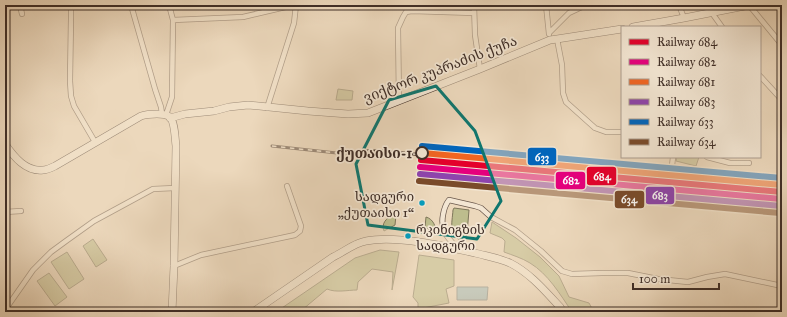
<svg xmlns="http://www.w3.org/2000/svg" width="787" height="317" font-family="'IM FELL Great Primer','Noto Serif Georgian',serif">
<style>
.green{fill:#bdbd8d;stroke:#7e765a}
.water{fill:#9cb8ba;stroke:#77817f}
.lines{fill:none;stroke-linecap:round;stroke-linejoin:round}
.street-casing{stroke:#6a584c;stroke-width:6}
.secondary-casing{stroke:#3f2e27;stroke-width:8}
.street{stroke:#f3e6d3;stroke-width:4.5}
.secondary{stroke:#f3e6d3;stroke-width:7}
.rail-casing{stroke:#3f2e27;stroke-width:3}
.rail{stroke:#f3e6d3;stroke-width:1.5;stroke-dasharray:4.5;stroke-linecap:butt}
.rail-1-casing{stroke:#f3e6d3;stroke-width:9}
.rail-2-casing{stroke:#f3e6d3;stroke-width:9}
.rail-3-casing{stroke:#f3e6d3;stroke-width:9}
.rail-4-casing{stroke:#f3e6d3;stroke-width:9}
.rail-5-casing{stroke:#f3e6d3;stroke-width:9}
.rail-6-casing{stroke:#f3e6d3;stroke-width:9}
.rail-1{stroke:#e4002b;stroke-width:6}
.rail-2{stroke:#e5007d;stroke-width:6}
.rail-3{stroke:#f26522;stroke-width:6}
.rail-4{stroke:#8e44ad;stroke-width:6}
.rail-5{stroke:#0065bd;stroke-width:6}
.rail-6{stroke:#7a4b2a;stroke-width:6}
.marked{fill:none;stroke:#0f766e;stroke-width:3;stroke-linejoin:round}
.stop-dot{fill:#f3e6d3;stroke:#3f2e27;stroke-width:2}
.bus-dot{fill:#069dbd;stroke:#f3e6d3;stroke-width:1.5}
.labels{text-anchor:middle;stroke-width:3.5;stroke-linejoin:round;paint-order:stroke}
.bus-label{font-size:13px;fill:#3f2e27;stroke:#f3e6d3;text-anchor:end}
.street-label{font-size:14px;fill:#3f2e27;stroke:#f3e6d3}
.stop-label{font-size:14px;font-weight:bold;fill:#3f2e27;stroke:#f3e6d3;text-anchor:end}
.line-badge{stroke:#f3e6d3;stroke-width:1.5}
.badge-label{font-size:11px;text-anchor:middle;font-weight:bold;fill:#fff}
</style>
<rect width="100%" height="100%" fill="#ecd8bc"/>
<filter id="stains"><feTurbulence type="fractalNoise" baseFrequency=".005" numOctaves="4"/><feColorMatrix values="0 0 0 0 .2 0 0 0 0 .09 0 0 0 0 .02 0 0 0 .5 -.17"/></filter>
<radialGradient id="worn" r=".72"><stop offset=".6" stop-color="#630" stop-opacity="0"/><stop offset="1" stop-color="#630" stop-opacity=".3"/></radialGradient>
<path class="green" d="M338,89L353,91L352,100H336Z
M677,157H699L696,166L676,161Z
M454,208L469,210L467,234L463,242C448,235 452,224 453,210Z
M393,215H396L395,225L384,231C381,224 386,218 393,215Z
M426,217C433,219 436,226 436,233L433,234L430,230L425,227Z
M492,222L516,238L540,257L559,276L569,297L589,303L594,312H572C560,294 548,274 530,263C522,258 512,255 504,252L505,241L502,238L490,233Z
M93,239L107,260L96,267L83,246Z
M380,250L399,252L392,290L393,272L372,269L358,282L357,290C348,290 336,293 327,289L302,310L303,312H276L355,258Z
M67,252L84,279L69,289L51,262Z
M419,255L454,260V286L446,289L449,303L418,309V303L413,297Z
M49,273L67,297L55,306L37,281Z"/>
<path class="water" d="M457,287H488L487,300H457Z"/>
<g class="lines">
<defs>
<path id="street" d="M20,5L22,14
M71,5V18L70,81L71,96L74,106L95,142
M131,5L155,89L161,107L162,114
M474,5L475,35L480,69
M546,5L549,34
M679,5L684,18
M749,5L782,45
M712,13L722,27
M173,20L243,17L294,5
M549,33L569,13L586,5
M557,39L562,65L563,93L566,102L595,128L606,132H622
M760,76L782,100
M399,101L398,28L403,17L406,12L412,11L474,13
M267,108L294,23L296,5
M166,115L172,97L173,20L169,5
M707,157L730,163H749
M672,166L673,157
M5,212L21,211
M458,249C448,238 440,231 443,215C444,209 445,205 449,200L475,206L481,208L491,217L515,230L541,251L562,271L572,274L602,273H628L658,279L688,282L707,277L725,274L782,286
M174,266L201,255L295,235L300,231L301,226L287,186
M5,310L33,270L51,252L66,241L94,221L153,189L175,188"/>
<path id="secondary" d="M633,27L684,18L750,5
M170,118L185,114L214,111L229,107L248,105L308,111L348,114L368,113L480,69L550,40L557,39L622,29
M5,144C14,157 26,172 43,170C47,170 51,168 55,166L141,116C147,114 152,114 157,114C161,114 167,115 170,117C175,122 175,139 176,146L174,266L172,312
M253,312L333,257C344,252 354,243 366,241C396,235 444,246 475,253C486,256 499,258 510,263C530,273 545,291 560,307L563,312"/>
</defs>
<use href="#street" class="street-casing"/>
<use href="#secondary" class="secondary-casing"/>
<use href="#street" class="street"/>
<use href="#secondary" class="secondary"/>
<defs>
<path id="rail" d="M272,146L346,154
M341,153L359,151H381L782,188"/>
</defs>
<use href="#rail" class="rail-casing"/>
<use href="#rail" class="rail"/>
<defs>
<path id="rail-1" d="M421,160L782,192"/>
<path id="rail-2" d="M420,167L781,199"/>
<path id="rail-3" d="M422,153L782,185"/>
<path id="rail-4" d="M420,174L781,206"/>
<path id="rail-5" d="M422,146L782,178"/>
<path id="rail-6" d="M419,181L780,213"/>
</defs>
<use href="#rail-1" class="rail-1-casing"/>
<use href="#rail-2" class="rail-2-casing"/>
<use href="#rail-3" class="rail-3-casing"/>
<use href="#rail-4" class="rail-4-casing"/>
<use href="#rail-5" class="rail-5-casing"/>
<use href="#rail-6" class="rail-6-casing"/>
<use href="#rail-1" class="rail-1"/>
<use href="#rail-2" class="rail-2"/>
<use href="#rail-3" class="rail-3"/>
<use href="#rail-4" class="rail-4"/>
<use href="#rail-5" class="rail-5"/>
<use href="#rail-6" class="rail-6"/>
</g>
<path d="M0 0H787V317H0ZM436,86L475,131L501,201L477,239L368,225L356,164L389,100Z" fill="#ecd8bc" fill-opacity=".55" fill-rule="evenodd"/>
<path class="marked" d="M436,86L475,131L501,201L477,239L368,225L356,164L389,100Z"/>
<circle class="stop-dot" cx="422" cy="153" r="6"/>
<g class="bus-dot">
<circle cx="422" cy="203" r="3.5"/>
<circle cx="408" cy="236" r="3.5"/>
</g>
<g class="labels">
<g class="bus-label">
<text x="414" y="201">სადგური<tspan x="414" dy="16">„ქუთაისი 1“</tspan></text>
<text x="416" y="234" text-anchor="start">რკინიგზის<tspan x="416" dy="16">სადგური</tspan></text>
</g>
<g class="street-label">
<text transform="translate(440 69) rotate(-21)" y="5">ვიქტორ კუპრაძის ქუჩა</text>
</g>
<g class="stop-label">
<text x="412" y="158">ქუთაისი-1</text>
</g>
</g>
<g class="line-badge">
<rect x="527" y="147" width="30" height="19" rx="4" fill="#0065bd"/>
<rect x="586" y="166" width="31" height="20" rx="4" fill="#e4002b"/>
<rect x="555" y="171" width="31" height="19" rx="4" fill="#e5007d"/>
<rect x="645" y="186" width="30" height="19" rx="4" fill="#8e44ad"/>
<rect x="614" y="190" width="31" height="19" rx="4" fill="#7a4b2a"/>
</g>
<g class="badge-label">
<text x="542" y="161">633</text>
<text x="602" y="180">684</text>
<text x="571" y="184">682</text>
<text x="660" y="199">683</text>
<text x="629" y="203">634</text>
</g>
<rect width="787" height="317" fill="none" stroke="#ecd8bc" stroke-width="20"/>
<rect x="6" y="6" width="775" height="305" fill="none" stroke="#3f2e27" stroke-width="2"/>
<rect x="10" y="10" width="767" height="297" fill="none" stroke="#3f2e27"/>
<rect x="621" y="26" width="140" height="132" fill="#f3e6d3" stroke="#ab9c8e"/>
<rect x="629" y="39" width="20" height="6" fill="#e4002b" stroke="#ab9c8e"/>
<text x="657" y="46" font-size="12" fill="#3f2e27">Railway 684</text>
<rect x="629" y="59" width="20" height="6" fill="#e5007d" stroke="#ab9c8e"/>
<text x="657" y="66" font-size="12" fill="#3f2e27">Railway 682</text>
<rect x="629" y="79" width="20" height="6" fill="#f26522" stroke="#ab9c8e"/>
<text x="657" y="86" font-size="12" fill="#3f2e27">Railway 681</text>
<rect x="629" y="99" width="20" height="6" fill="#8e44ad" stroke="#ab9c8e"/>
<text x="657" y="106" font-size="12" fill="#3f2e27">Railway 683</text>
<rect x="629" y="119" width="20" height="6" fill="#0065bd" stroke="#ab9c8e"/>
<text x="657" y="126" font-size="12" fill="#3f2e27">Railway 633</text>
<rect x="629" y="139" width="20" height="6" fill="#7a4b2a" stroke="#ab9c8e"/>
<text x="657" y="146" font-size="12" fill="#3f2e27">Railway 634</text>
<path d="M633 283v6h86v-6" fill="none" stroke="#3f2e27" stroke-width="2"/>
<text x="639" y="283" font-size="12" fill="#3f2e27" stroke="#f3e6d3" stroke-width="3" paint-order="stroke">100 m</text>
<rect width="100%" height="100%" filter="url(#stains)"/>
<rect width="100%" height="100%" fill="url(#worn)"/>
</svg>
